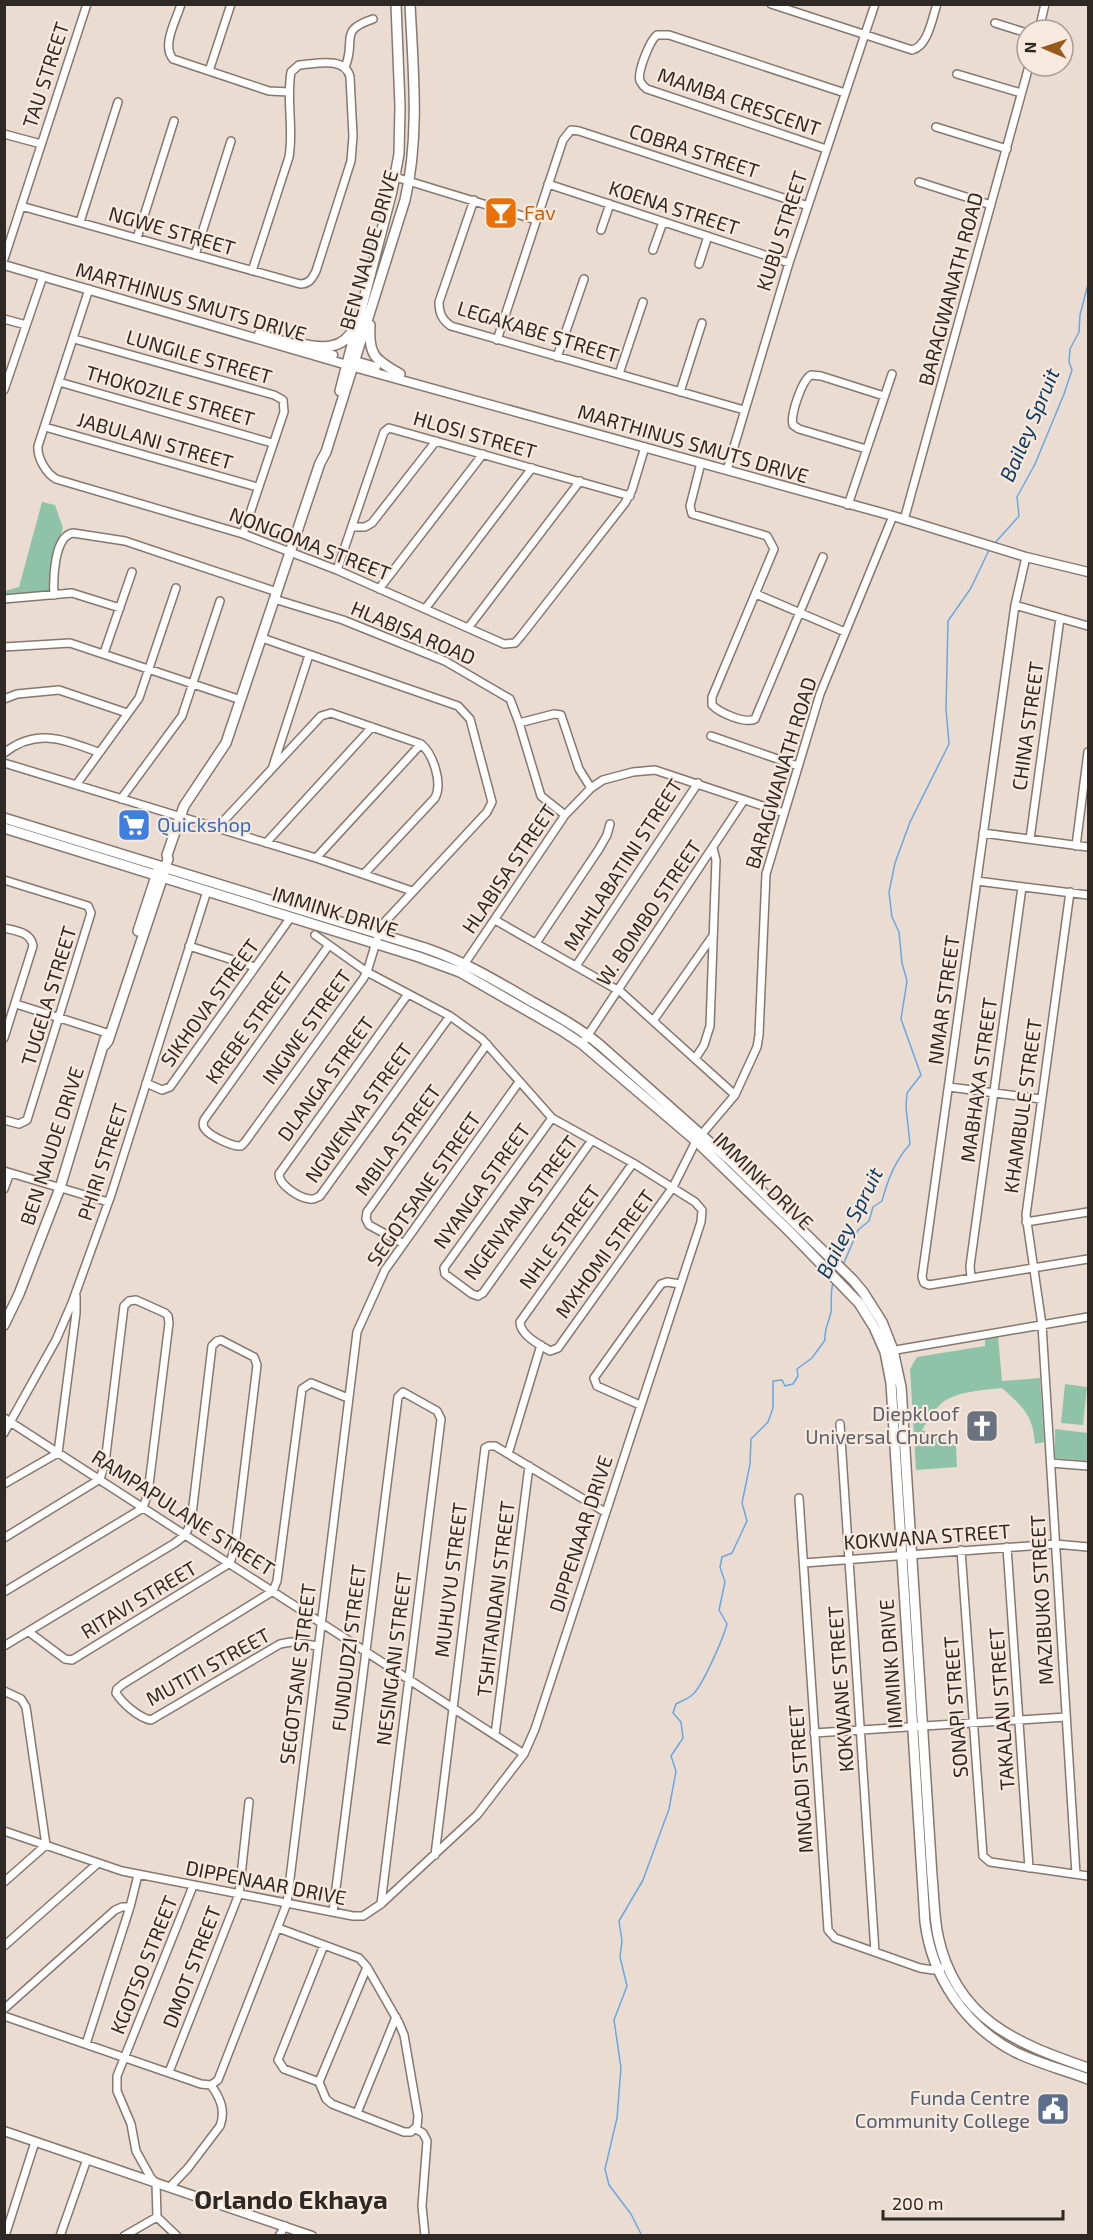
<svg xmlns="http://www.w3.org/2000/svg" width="1093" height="2240" font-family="'Exo 2',sans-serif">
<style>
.green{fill:#8ec3a9}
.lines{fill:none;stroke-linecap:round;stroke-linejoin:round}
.stream{stroke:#69a7e3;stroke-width:1.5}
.minor-casing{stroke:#86786f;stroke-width:10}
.tertiary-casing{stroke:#86786f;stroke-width:11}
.secondary-casing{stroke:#86786f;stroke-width:12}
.minor{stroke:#fff;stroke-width:7}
.tertiary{stroke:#fff;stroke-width:8}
.secondary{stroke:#fff;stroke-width:9}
.labels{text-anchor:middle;stroke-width:4.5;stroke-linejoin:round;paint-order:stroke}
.street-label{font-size:20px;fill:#2f2925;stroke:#f8e9de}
.food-label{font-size:20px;fill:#c56008;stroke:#f8e9de;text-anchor:start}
.shop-label{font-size:20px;fill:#366cbe;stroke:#f8e9de;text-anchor:start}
.worship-label{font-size:20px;fill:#5b616d;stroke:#f8e9de;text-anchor:end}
.service-label{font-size:20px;fill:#4e5e75;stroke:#f8e9de;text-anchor:end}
.water-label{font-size:21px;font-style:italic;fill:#0f3c64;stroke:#f8e9de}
.district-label{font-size:26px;font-weight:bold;fill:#2f2925;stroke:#f8e9de}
</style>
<rect width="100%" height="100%" fill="#ebdcd1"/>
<path class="green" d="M42,502L55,505L63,528L50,571V591L5,597V591L19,587Z
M998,1336L1002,1381L1040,1378L1044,1442L1035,1444C1033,1415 1023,1407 1002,1388C985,1390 961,1391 946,1400C936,1406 928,1420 922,1430L956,1445L957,1467L916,1470L910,1369L917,1357L985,1346V1338Z
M1065,1384L1087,1387L1083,1425L1061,1423Z
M1055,1429L1088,1433V1461L1055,1458Z"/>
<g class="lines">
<path class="stream" d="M994,544L1019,516L1017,497L1035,464L1064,394L1072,370L1069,362L1070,349L1079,332L1080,315L1088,284
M843,1265L858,1230L869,1221L873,1207L882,1201C888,1179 895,1161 910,1144L906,1107L907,1093L921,1075L901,1019L907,981L902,963L899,932L892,917L889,892L895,863L910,822L949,744L946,709L948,621L971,588L989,550
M642,2236L631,2214L609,2185L605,2169L617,2118L621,2068L614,2020L627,1986L620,1957L622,1941L619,1921L643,1880L669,1809L676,1771L671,1756L683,1738L681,1722L673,1713L676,1704C681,1701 688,1699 692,1695C702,1688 724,1636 727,1624L719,1610L725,1582L720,1567L722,1557L732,1553L747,1521L742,1503L750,1464L751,1439L768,1422L773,1408V1381L782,1380L785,1386L793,1384L798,1376L797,1369L812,1358L825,1340C824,1329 829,1322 831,1312C832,1301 830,1293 833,1283"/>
<defs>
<path id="minor" d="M181,4C177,19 161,45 173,59L269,91L289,92
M771,4L912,50C928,46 932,19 937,4
M995,23L1027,33
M1039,30L1045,4
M345,67C357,40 337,31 373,19
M209,71L231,4
M957,74L1021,93
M936,127L1007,149
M4,134L41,144
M826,149L647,89C644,87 642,85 640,81C637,72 650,40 657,35H669L845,93
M395,177L536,220
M919,182L991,205
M548,184L789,263
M474,200L439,302C439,313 442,320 451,326L744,410
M21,206L300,284C309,284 312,279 316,271L351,161L353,136L350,77C345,56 316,64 299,65L291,72C286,100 294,129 289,157L252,271
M80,222L118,102
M601,230L610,204
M137,238L174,121
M653,250L663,222
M195,255L231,141
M4,259L87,4
M699,264L708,236
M89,289L38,446C37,458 46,473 56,479L243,534L337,570L504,644L515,643L521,636L625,503L632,490L645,447
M4,319L26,325
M74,339L274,395L283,400L284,412L243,534
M497,340L563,140L571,130L579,131L808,206
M557,357L584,279
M619,374L643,302
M59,382L272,443
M4,390L43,276
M680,392L702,323
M45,427L257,487
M866,449L799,429L793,425C790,415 802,380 811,375L821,376L884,396
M701,463L690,506L692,514L767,536L774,549L712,697V705C720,713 745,724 755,719L823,557
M727,470L789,263L875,4
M848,505L892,374
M904,520L1029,66
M352,527H365L372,523L436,441
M1026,557L1015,605L922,1277L924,1283L929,1285L1088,1259
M337,570L384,432L389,428L630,496
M379,589L483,454
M756,594L845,632
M54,595C53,579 54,536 73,533L125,541L277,592
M4,599L72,593L120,608
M274,599L343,620L445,661L510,699L519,723L541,796L565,815
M1015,605L1088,626
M425,609L532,468
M468,628L580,481
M262,638L458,706L470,719L492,802L487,812L381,926L367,972L363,979L245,1142L241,1146C233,1147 210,1136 205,1129C202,1126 203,1123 204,1120L329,945
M4,647L70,643L241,700
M104,653L132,572
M4,699L17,694L59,690L127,713
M519,723L554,714L561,715L579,769L591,788
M711,736L798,766
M4,753C37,727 64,740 98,752
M4,763L316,858L412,891
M273,766L309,655
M76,785L139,698L176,588
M121,799L182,716L220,601
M217,828L321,716L331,713L421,744C433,754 443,783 435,798L364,874
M983,833L1088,847
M1030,839L1060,618
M266,843L372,727
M1076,846L1088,752
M316,858L421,744
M4,880L88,906L91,913L27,1120L19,1124L4,1120
M977,881L1088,895
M1070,892L1026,1215L1042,1325L1076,1874
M495,920L621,992L735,1095
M4,928C16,931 31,932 33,946L4,1038
M536,943L599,849L607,835L610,824
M189,946L255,967
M463,966L565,815L591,788L603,780L633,772L655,770L784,813
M576,966L698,783
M408,994L279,1174C279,1185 299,1198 310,1199C314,1200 316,1198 320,1196L450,1016
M16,1004L110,1034
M653,1021L712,937
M582,1044L744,800
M695,1059L704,1045L710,1026L716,860L713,848
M146,1083L162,1090L170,1087L291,917
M949,1087L1041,1099
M552,1118L444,1268L445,1274L472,1294L478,1296L483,1293L592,1140
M633,1163L520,1322C520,1335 540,1345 550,1351L558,1348L673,1187L696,1141L735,1095L757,1047L759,1035L766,874L820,694L893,516
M4,1171L108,1202
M4,1189L10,1173
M1026,1222L1088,1212
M402,1243L369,1225L366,1219L367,1212L487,1044
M971,1278L970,1266L1022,887
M890,1351L1088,1317
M640,1405L597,1386L594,1378L661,1284L667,1282L680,1284
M4,1418L524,1754
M840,1424L875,1952
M4,1433L56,1340L72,1303L111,1195L207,891
M508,1454L541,1345
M1051,1463L1088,1466
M4,1484L58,1453L76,1313V1296
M799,1498L828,1930L835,1938L920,1968L933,1970L941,1968
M4,1538L100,1479L105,1463L124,1306L129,1301L136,1300L165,1313L168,1316L169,1323L148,1493L143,1508L4,1592
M1007,1547L1029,1868
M961,1550L983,1856L990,1862L1088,1876
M804,1563L1055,1544L1088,1547
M4,1646L175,1543L185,1535L191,1523L212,1346L217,1341L221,1340L254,1357L257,1365L235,1547L230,1563L72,1660L65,1659L29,1632
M318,1646L291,1642L280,1644L151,1720C139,1718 122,1703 116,1693L117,1689L123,1684L273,1591L277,1581L302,1389L311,1383L348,1398
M4,1691L21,1699L26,1707L46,1845L4,1882
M814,1733L1066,1717
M495,1735L529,1466
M4,1831L122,1871L353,1916H363L381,1904L477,1815L524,1754L535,1729L701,1222L702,1210L695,1202L633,1163L552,1118L482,1039L450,1016L367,972L315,935
M435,1855L485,1448L489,1446H495L605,1512
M333,1912L398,1397L403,1392L437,1411L441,1419L381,1904
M278,1928L359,1958L367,1967L399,2023L404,2035L418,2116L417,2126L411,2132H404L332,2104L326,2099L319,2082
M4,1946L97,1864
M4,2009L115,1910L122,1907H130
M4,2016L201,2084L211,2085L218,2080L287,1903L357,1332L385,1270L519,1082
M86,2044L130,1907L138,1875
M169,2072L239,1894L249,1802
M319,2082L284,2069L278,2060L324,1945
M319,2082L367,1967
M357,2113L396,2017
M416,2129L423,2133L427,2141L422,2206L425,2236
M170,2187L188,2168L220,2126C226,2110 220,2098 211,2085
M157,2217L177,2236
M5,2236L35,2142
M60,2236L87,2159
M124,2236L157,2217L156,2183L151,2178L136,2151L131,2124L117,2091V2076L193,1886
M279,2236L285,2226"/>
<path id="tertiary" d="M4,265L354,367L893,516L1026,557L1088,572
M259,334L333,355
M348,359L376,367
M4,2131L312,2236"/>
<path id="secondary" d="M370,325C368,355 375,360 400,374
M300,344C321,348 344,351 354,327
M340,391L392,191L399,154L400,106L396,4
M4,818L425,948C463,961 495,980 529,1000C554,1014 578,1027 600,1045L733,1163L853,1280L863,1292L882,1322L893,1350L901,1387L932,1876C934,1896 934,1917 938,1936C956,2020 1016,2043 1088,2068
M4,828L419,957L460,972L561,1030L582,1044L696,1141L789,1231L859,1303L874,1327L885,1352L891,1383L925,1922C932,1977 965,2026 1015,2052C1038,2063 1064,2070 1088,2079
M138,931L158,870
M105,1045L108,1041L161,882L168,859L167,855L184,806L226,743L320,463L326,452L405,200C420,136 413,69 410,4
M4,1325L19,1294L60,1188L105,1039"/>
</defs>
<use href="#minor" class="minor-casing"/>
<use href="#tertiary" class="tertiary-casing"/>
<use href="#secondary" class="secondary-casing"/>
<use href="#minor" class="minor"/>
<use href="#tertiary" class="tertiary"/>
<use href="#secondary" class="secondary"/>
</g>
<defs>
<symbol id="bar-square" viewBox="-11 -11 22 22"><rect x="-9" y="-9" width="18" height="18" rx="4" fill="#e8710a" stroke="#f8e9de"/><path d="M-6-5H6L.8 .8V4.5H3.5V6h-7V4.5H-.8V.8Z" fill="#fff"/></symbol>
<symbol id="supermarket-square" viewBox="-11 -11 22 22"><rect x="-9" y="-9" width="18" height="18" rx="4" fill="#3f7fe0" stroke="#f8e9de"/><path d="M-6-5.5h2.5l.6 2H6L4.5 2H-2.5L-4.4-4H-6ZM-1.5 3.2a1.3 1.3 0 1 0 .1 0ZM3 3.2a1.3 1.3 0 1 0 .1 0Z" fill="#fff"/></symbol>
<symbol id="church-square" viewBox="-11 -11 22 22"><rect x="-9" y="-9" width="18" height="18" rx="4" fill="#6b7280" stroke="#f8e9de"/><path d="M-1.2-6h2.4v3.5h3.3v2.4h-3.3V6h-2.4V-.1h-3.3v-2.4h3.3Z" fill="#fff"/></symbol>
<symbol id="civic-square" viewBox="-11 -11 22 22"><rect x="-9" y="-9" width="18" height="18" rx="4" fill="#5c6f8a" stroke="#f8e9de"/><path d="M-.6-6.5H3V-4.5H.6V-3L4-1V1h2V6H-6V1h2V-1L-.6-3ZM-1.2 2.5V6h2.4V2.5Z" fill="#fff"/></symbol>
</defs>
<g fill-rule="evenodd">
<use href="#bar-square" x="482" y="194" width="38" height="38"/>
<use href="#supermarket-square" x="115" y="806" width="38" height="38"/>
<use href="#church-square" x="963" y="1407" width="38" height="38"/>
<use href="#civic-square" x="1034" y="2090" width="38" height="38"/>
</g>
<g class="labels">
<g class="street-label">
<text transform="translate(46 75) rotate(-72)" y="7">TAU STREET</text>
<text transform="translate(739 102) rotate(19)" y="7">MAMBA CRESCENT</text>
<text transform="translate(694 151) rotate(18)" y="7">COBRA STREET</text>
<text transform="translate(674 208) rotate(18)" y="7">KOENA STREET</text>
<text transform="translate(172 231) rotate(16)" y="7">NGWE STREET</text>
<text transform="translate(782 231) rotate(-72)" y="7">KUBU STREET</text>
<text transform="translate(369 250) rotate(-74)" y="7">BEN NAUDE DRIVE</text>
<text transform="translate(951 289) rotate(-75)" y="7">BARAGWANATH ROAD</text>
<text transform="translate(191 302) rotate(16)" y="7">MARTHINUS SMUTS DRIVE</text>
<text transform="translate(538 332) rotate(17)" y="7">LEGAKABE STREET</text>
<text transform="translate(199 357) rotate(16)" y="7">LUNGILE STREET</text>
<text transform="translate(170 396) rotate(16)" y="7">THOKOZILE STREET</text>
<text transform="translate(475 435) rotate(16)" y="7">HLOSI STREET</text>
<text transform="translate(155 441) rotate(16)" y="7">JABULANI STREET</text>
<text transform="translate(693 444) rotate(16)" y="7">MARTHINUS SMUTS DRIVE</text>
<text transform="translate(310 544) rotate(21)" y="7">NONGOMA STREET</text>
<text transform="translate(413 633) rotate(23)" y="7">HLABISA ROAD</text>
<text transform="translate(1028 726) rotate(-82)" y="7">CHINA STREET</text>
<text transform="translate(781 773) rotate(-73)" y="7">BARAGWANATH ROAD</text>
<text transform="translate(623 865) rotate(-57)" y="7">MAHLABATINI STREET</text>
<text transform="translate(509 869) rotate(-56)" y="7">HLABISA STREET</text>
<text transform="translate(335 912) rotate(17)" y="7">IMMINK DRIVE</text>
<text transform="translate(649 913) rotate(-56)" y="7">W. BOMBO STREET</text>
<text transform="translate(49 996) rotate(-73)" y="7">TUGELA STREET</text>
<text transform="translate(944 1000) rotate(-82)" y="7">NMAR STREET</text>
<text transform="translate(210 1003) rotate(-54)" y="7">SIKHOVA STREET</text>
<text transform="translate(307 1027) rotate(-54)" y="7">INGWE STREET</text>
<text transform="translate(249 1028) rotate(-54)" y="7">KREBE STREET</text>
<text transform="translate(326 1079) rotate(-54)" y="7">DLANGA STREET</text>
<text transform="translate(979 1080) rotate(-82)" y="7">MABHAXA STREET</text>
<text transform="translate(1023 1106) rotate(-82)" y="7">KHAMBULE STREET</text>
<text transform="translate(359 1113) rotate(-54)" y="7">NGWENYA STREET</text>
<text transform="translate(398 1140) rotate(-54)" y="7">MBILA STREET</text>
<text transform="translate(52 1146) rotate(-72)" y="7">BEN NAUDE DRIVE</text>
<text transform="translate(103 1162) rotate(-72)" y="7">PHIRI STREET</text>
<text transform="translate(763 1181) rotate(44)" y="7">IMMINK DRIVE</text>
<text transform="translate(482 1186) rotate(-54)" y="7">NYANGA STREET</text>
<text transform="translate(424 1189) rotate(-55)" y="7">SEGOTSANE STREET</text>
<text transform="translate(521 1208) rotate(-53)" y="7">NGENYANA STREET</text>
<text transform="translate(560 1237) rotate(-54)" y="7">NHLE STREET</text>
<text transform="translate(605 1254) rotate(-54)" y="7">MXHOMI STREET</text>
<text transform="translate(183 1513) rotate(33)" y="7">RAMPAPULANE STREET</text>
<text transform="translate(581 1534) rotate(-72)" y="7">DIPPENAAR DRIVE</text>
<text transform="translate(927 1537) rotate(-4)" y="7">KOKWANA STREET</text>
<text transform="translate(451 1580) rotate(-83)" y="7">MUHUYU STREET</text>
<text transform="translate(496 1599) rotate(-83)" y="7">TSHITANDANI STREET</text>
<text transform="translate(139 1600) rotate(-31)" y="7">RITAVI STREET</text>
<text transform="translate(1042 1600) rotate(-93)" y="7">MAZIBUKO STREET</text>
<text transform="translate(349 1648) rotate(-83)" y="7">FUNDUDZI STREET</text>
<text transform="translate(394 1659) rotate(-83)" y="7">NESINGANI STREET</text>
<text transform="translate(891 1664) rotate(-94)" y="7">IMMINK DRIVE</text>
<text transform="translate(208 1667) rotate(-29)" y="7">MUTITI STREET</text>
<text transform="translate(298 1674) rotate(-83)" y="7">SEGOTSANE STREET</text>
<text transform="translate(841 1689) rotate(-94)" y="7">KOKWANE STREET</text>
<text transform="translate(956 1707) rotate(-94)" y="7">SONAPI STREET</text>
<text transform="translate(1002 1709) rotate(-94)" y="7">TAKALANI STREET</text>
<text transform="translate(801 1779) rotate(-94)" y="7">MNGADI STREET</text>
<text transform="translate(266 1883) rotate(11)" y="7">DIPPENAAR DRIVE</text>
<text transform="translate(144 1965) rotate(-68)" y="7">KGOTSO STREET</text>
<text transform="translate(192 1967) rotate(-69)" y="7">DMOT STREET</text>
</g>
<g class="food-label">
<text x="524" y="220">Fav</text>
</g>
<g class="shop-label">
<text x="157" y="832">Quickshop</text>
</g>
<g class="worship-label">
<text x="959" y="1421">Diepkloof<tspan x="959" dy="23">Universal Church</tspan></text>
</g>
<g class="service-label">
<text x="1030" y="2105">Funda Centre<tspan x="1030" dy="23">Community College</tspan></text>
</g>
<g class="water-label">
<text transform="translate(1030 425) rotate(-67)" y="7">Bailey Spruit</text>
<text transform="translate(850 1223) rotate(-63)" y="7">Bailey Spruit</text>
</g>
<g class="district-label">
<text x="291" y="2209">Orlando Ekhaya</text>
</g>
</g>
<rect width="1093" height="2240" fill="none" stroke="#2f2925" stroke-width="12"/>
<g transform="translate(1045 48) rotate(272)"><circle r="28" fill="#f8e9de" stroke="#a89c94" stroke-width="1.5"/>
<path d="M0-4.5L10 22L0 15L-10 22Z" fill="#965b1b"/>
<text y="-9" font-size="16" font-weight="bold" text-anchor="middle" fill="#2f2925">N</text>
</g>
<path d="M883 2210v9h180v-9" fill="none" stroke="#2f2925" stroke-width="3"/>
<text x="892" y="2210" font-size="18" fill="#2f2925" stroke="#f8e9de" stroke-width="4.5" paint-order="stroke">200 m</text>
</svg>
